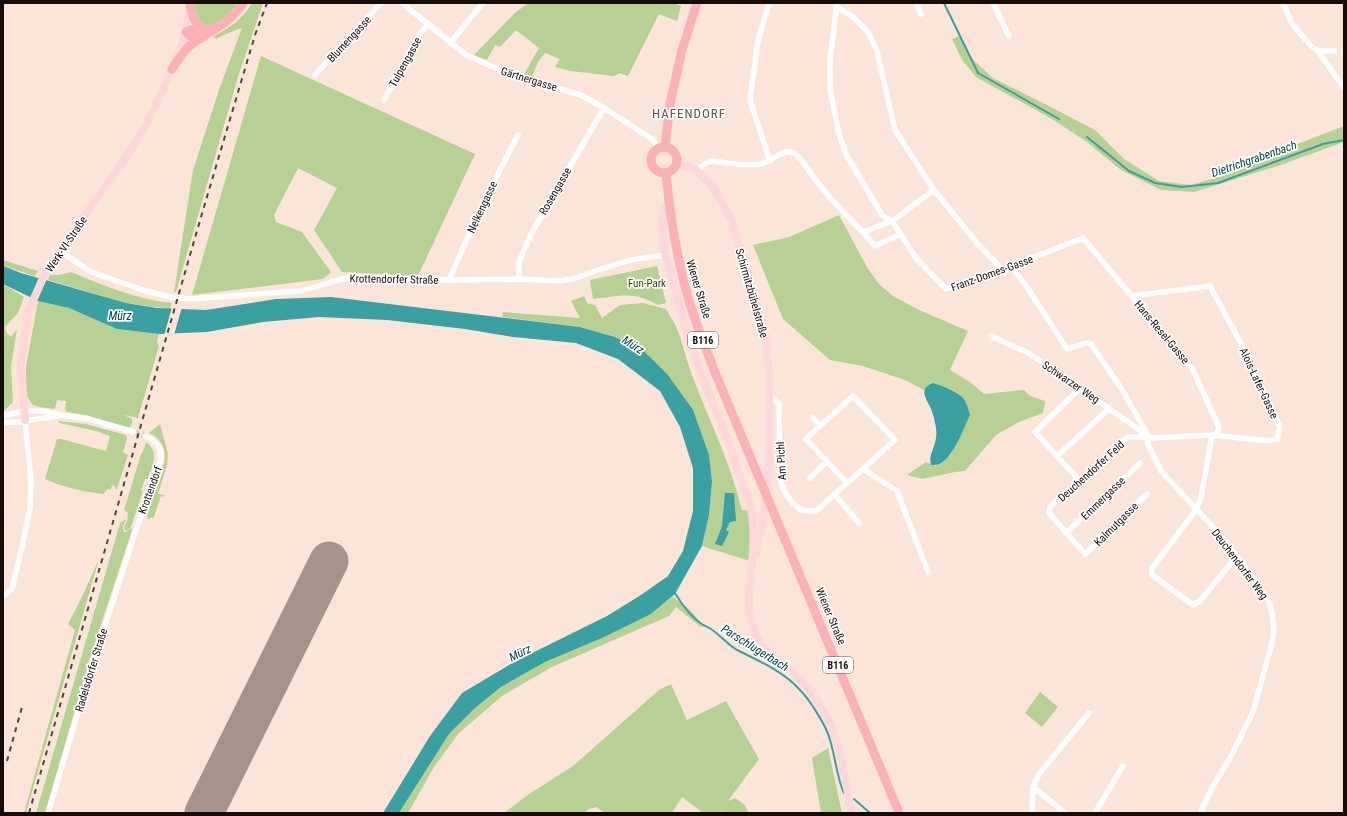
<svg xmlns="http://www.w3.org/2000/svg" width="1347" height="816" font-family="'Roboto Condensed',sans-serif">
<style>
.green{fill:#b7d195}
.water{fill:#3aa0a1}
.pier{fill:#fbe5d9}
.lines{fill:none;stroke-linecap:round;stroke-linejoin:round}
.stream{stroke:#3aa0a1;stroke-width:2}
.runway{stroke:#a6948b;stroke-width:39}
.minor-tunnel{stroke:#d8c4ba;stroke-width:5.5;stroke-dasharray:5.5 3;stroke-linecap:butt}
.minor{stroke:#fff;stroke-width:5.5}
.secondary{stroke:#fdd8da;stroke-width:8}
.primary{stroke:#fbb1b5;stroke-width:9}
.rail{stroke:#50443d;stroke-width:2;stroke-dasharray:5 5;stroke-linecap:butt}
.labels{text-anchor:middle;stroke-width:3.5;stroke-linejoin:round;paint-order:stroke}
.shield{fill:#fff;stroke:#5b5551;stroke-width:1}
.shield-label{font-size:10px;font-weight:bold;fill:#150c07}
.street-label{font-size:11px;fill:#150c07;stroke:#fff}
.park-label{font-size:11px;fill:#32470a;stroke:#fff}
.water-label{font-size:12px;font-style:italic;fill:#034344;stroke:#fff}
.quarter-label{font-size:13px;letter-spacing:1px;fill:#695245;stroke:#fff}
</style>
<rect width="100%" height="100%" fill="#fbe5d9"/>
<path class="green" d="M193,3H238C229,14 216,29 201,25Z
M252,3H263L238,77L176,292H174L193,170L220,87L242,28L226,34L216,39L213,37C230,27 242,20 252,3Z
M528,3H674L681,6L677,21L659,14L628,76L620,73L614,76L571,71L555,67L560,59L545,53L538,62L531,79L523,76L539,48L516,30L500,47L495,45L487,60L474,55L515,13Z
M959,36L970,57L993,78L1045,104L1095,130L1124,159L1159,181L1191,185L1236,172L1292,146L1344,126V142L1278,166L1194,192L1161,190L1121,170L1087,142L1052,119L976,77L962,60L952,39Z
M261,56L475,154L418,276L342,272L314,230L337,188L298,168L274,215L276,222L302,232L331,272L323,279L192,295Z
M839,215L868,269L879,284L893,296L919,310L968,331L950,370L970,382L984,394L1024,390L1030,396L1045,401L1043,413L1019,422L996,435L965,471L955,472L922,479L907,475L926,462L935,466L951,454L959,437L963,429L967,404L963,398L942,386L928,385L924,390L905,380L863,366L830,360L783,319L753,245L789,237Z
M3,260L38,271L35,276L3,266Z
M657,266L666,303L658,305C633,291 620,296 593,299L590,280Z
M71,272C103,285 137,300 172,303L170,309L126,303L48,280L50,275H59Z
M3,284L24,297L18,313L5,327L6,332L11,337L17,329L11,366L13,402L3,412Z
M584,296L587,303L595,305L602,318L620,305L643,303L666,309C670,316 675,323 678,331C684,348 688,366 695,383C712,426 731,465 742,510L752,511L753,562L702,546L709,515L712,481L709,455L668,375L644,351L615,337L580,327L502,317L503,312L580,318L571,301Z
M38,301L64,307L67,306L117,329L159,334L157,342L159,346L138,418L124,415L132,419V424L129,428L93,419L87,415L67,412L65,409L66,401L57,400L55,409L39,407L33,405L29,400L25,392L26,367Z
M58,421L86,424L126,435L127,439L123,452L128,455L117,489H115L116,487L112,485L111,490L108,489L103,494C85,492 62,487 45,479L57,439H61L106,451L110,436L96,431L59,423Z
M160,424L168,454L167,465L158,494L164,495V497L161,496L154,517L148,519L146,516L164,463C167,451 162,438 149,433Z
M146,442C160,452 152,466 148,479H145L141,490L143,491L131,527L126,531L124,528L128,518H127L128,513L124,510L141,454L143,452Z
M126,519L123,527L124,532H126L131,528L132,530L89,661L45,813H36L120,523Z
M99,559L26,813H24L75,630L68,624L81,599Z
M672,597C685,604 697,614 702,628L676,607L669,616L552,667L502,696L459,733L434,767L408,813H399L449,734L475,708L501,687L545,662L651,614Z
M671,684L687,720L726,701L759,759L728,801L735,798L744,804L749,813H721L723,808L720,813H703L682,797L672,813H605L596,807L589,809L584,813H504L529,794L573,766L659,690Z
M1040,692L1058,707L1042,727L1025,713Z
M828,748L842,813H821L812,758Z"/>
<path class="water" d="M3,266L21,273L126,303L157,308L206,310L276,299L331,297L580,327L615,337L644,351L668,375L693,410L709,455L712,481L709,515L702,546L675,594L651,614L604,637L545,662L501,687L475,708L449,734L399,813H383L430,736L462,693L514,662L607,616L641,595L668,576L683,551L693,511V468L680,427L660,391L618,359L576,343L513,337L465,329L387,320L319,317L263,322L207,332L159,334L117,329L67,307H64L38,301L3,284Z
M933,383C943,386 955,391 962,397C967,402 968,409 970,415C963,429 950,469 931,465C928,455 935,448 936,438C937,434 936,427 935,423C934,417 932,410 929,405C924,395 920,388 933,383Z
M725,493H734L736,521L730,522L726,530L729,532L722,546L715,544L722,526Z"/>
<path class="pier" d="M172,307H182L174,335L164,336Z"/>
<g class="lines">
<path class="stream" d="M944,3L978,73L1059,119
M1087,137L1129,171L1155,183L1182,187L1218,183L1323,144L1344,140
M675,593C682,605 691,617 703,625C705,626 708,627 711,629C720,635 727,644 737,650C759,661 783,671 800,690C810,700 827,727 830,740C835,755 837,779 844,793
M854,799L870,813"/>
<path class="runway" d="M204,813L329,561"/>
<path class="minor-tunnel" d="M134,432L145,436"/>
<path class="minor" d="M402,3L466,55L512,75L581,95L604,108L652,139L659,148
M769,3L758,41L750,100L770,161
M837,3L830,60V89L839,134L847,156L882,215L892,221L916,258L946,289L1011,266L1083,238L1192,368L1219,427L1216,436
M916,3L921,14
M993,3L1009,36
M1283,3L1292,24L1311,46L1318,51H1334
M836,7L852,16L868,32L877,51L895,130L934,190L978,244L1002,269
M450,43L483,3
M1318,51L1344,88
M315,75L381,3
M384,100L419,35L428,24
M696,170L710,161C727,162 743,167 760,164C776,161 785,143 799,157C811,173 822,190 836,204C849,219 863,231 875,246L901,234
M864,232L892,221L934,190
M60,251L91,272L146,291L171,297L191,299L299,291C317,288 333,280 351,277L449,280L519,279L560,281L573,279L598,270L630,260L665,255
M1011,266L1027,287L1067,349L1086,343L1091,344L1121,388L1148,435
M519,279V262L531,234L604,108
M449,280L481,207L518,135
M1132,296L1210,286L1239,340L1280,427L1277,439L1269,441L1212,435L1151,438
M991,336L1028,353L1056,371L1138,429L1146,436
M769,395L779,404L780,478C782,489 791,505 802,510C806,511 812,511 816,511L895,440L853,396L806,439L847,483
M3,416L24,411H43L60,415L89,419L134,432
M813,418L820,425
M3,422H18L58,416
M1212,435L1201,498L1196,510L1152,568V575L1193,605L1200,601L1237,556
M1145,437H1128L1050,507L1049,513L1085,554L1116,526L1126,514L1147,494
M1148,441V444L1161,471L1214,528L1237,556L1268,599L1272,613L1274,629L1272,643L1253,712L1230,758L1213,786L1200,813
M1057,456L1110,408
M863,469L897,491L928,572
M810,478L827,461
M1079,480L1035,432L1080,388
M834,494L859,523
M1066,533L1140,463
M3,596L12,589L22,547L30,508L31,481L25,420
M1033,787L1065,813
M48,813L90,672L137,527L161,459C162,448 155,440 145,436
M1032,813L1033,787L1039,774L1089,713
M1095,813L1123,766"/>
<path class="secondary" d="M677,162L696,170L713,187L732,221L766,337L769,377V466L763,523L756,552
M668,201C659,215 662,238 665,253C665,258 669,263 670,269C679,307 690,346 705,383C711,400 719,417 726,435C732,453 738,471 744,488C747,496 752,505 752,514C754,530 754,547 752,563C750,587 745,609 755,632C763,653 787,666 802,682C837,717 844,766 851,813
M25,420L21,363L28,312L47,269L126,157L145,127L160,97L181,48L186,32L190,8"/>
<path class="primary" d="M190,6C193,17 194,24 205,30L216,28
M200,39C194,39 190,37 186,32L191,30H205
M172,69C178,60 183,51 192,44C210,31 230,24 243,3
M665,147L670,104L682,50L697,3
M651 160a13 13 0 1 1 26 0a13 13 0 1 1-26 0Z
M666,173C670,215 676,256 688,297C695,322 705,346 714,370L898,810"/>
<path class="rail" d="M7,761L22,707
M29,813L201,217L255,35L267,3"/>
</g>
<g class="labels">
<g class="shield">
<rect x="688" y="332" width="30" height="16" rx="3"/>
<rect x="823" y="657" width="30" height="16" rx="3"/>
</g>
<g class="shield-label">
<text x="703" y="344">B116</text>
<text x="838" y="669">B116</text>
</g>
<g class="street-label">
<text transform="translate(349 39) rotate(-47)" y="4">Blumengasse</text>
<text transform="translate(405 62) rotate(-61)" y="4">Tulpengasse</text>
<text transform="translate(529 79) rotate(17)" y="4">Gärtnergasse</text>
<text transform="translate(555 191) rotate(-60)" y="4">Rosengasse</text>
<text transform="translate(482 207) rotate(-65)" y="4">Nelkengasse</text>
<text transform="translate(66 244) rotate(-56)" y="4">Werk-VI-Straße</text>
<text transform="translate(992 273) rotate(-20)" y="4">Franz-Domes-Gasse</text>
<text transform="translate(394 279) rotate(1)" y="4">Krottendorfer Straße</text>
<text transform="translate(699 289) rotate(73)" y="4">Wiener Straße</text>
<text transform="translate(752 293) rotate(74)" y="4">Schirmitzbühelstraße</text>
<text transform="translate(1162 332) rotate(50)" y="4">Hans-Resel-Gasse</text>
<text transform="translate(1071 382) rotate(34)" y="4">Schwarzer Weg</text>
<text transform="translate(1259 383) rotate(65)" y="4">Alois-Lafer-Gasse</text>
<text transform="translate(781 461) rotate(-93)" y="4">Am Pichl</text>
<text transform="translate(1091 471) rotate(-42)" y="4">Deuchendorfer Feld</text>
<text transform="translate(150 490) rotate(-70)" y="4">Krottendorf</text>
<text transform="translate(1103 498) rotate(-44)" y="4">Emmergasse</text>
<text transform="translate(1116 524) rotate(-45)" y="4">Kalmutgasse</text>
<text transform="translate(1240 564) rotate(53)" y="4">Deuchendorfer Weg</text>
<text transform="translate(831 616) rotate(67)" y="4">Wiener Straße</text>
<text transform="translate(91 670) rotate(-73)" y="4">Radelsdorfer Straße</text>
</g>
<g class="park-label">
<text x="647" y="287">Fun-Park</text>
</g>
<g class="water-label">
<text transform="translate(1254 159) rotate(-19)" y="4">Dietrichgrabenbach</text>
<text x="120" y="320">Mürz</text>
<text transform="translate(633 345) rotate(33)" y="4">Mürz</text>
<text transform="translate(755 648) rotate(32)" y="4">Parschlugerbach</text>
<text transform="translate(520 653) rotate(-26)" y="4">Mürz</text>
</g>
<g class="quarter-label">
<text x="689" y="118">HAFENDORF</text>
</g>
</g>
<rect width="1347" height="816" fill="none" stroke="#150c07" stroke-width="8"/>
</svg>
